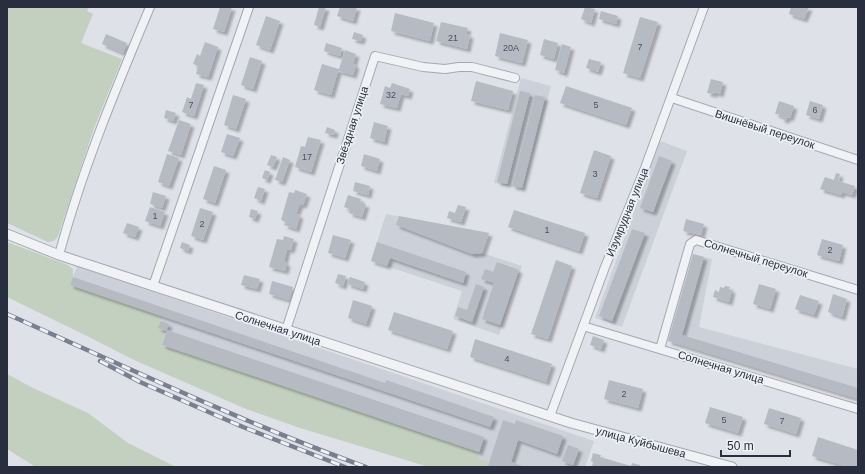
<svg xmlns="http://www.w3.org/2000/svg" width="865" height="474" font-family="Arial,sans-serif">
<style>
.built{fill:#ccd0d9}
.green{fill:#c3d0c0}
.building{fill:#b6bac3;filter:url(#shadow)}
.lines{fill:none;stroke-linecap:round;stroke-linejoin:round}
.minor-casing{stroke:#a4a8b1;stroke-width:10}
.tertiary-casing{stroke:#a4a8b1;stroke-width:11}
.minor{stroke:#f1f2f5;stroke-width:8}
.tertiary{stroke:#f1f2f5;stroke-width:9}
.rail-casing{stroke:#797f8f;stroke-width:4.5}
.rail{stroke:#edf0f5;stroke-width:3;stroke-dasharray:9;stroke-linecap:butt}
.labels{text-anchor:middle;stroke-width:3.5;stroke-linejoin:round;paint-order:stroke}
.number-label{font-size:9px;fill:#4c515e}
.street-label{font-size:11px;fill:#282e3d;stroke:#edf0f5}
</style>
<defs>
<filter id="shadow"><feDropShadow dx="3.5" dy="3.5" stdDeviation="1" flood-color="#0004"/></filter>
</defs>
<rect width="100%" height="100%" fill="#dee1e7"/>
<path class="built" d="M521,78L551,86L524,190L494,183Z
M660,141L687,151L622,327L595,318Z
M386,214L489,233L482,253L522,266L499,335L453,319L462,291L371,261Z
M693,254L712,259L699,327L858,369V399L668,341Z
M77,266L594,441L585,467H491L488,466L489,462L477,458L478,452L162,345L166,331L158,328L162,316L70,285Z"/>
<path class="green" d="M7,7H89L87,11L93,14L81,43L122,59L94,128L58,236L54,241L48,242L7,223Z
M7,242L68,265L73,269V277L70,285L162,316L159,328L166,331L162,345L479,452L477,458L489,462L488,466L491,467H429L300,428L246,409L134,360L87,336L7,297Z
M7,374L31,387L88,413L128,443L176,467H37L34,466L7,449Z"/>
<path class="building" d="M220,7H232L224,32L213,29Z
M319,7H326L320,27L314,25Z
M340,7H357L353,21L337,16Z
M585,7L595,9L591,23L581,19Z
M791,7H809L804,19L789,14Z
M601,11L618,16L616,24L599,19Z
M395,13L434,23L430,41L391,31Z
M266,16L280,21L270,50L256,45Z
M640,17L658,22L640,78L623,73Z
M441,22L468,28L466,34L470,35L467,49L436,41Z
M354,32L363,35L361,41L352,39Z
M500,33L528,40L522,63L495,56Z
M106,34L127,43L123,53L102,44Z
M544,39L558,43L554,59L540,55Z
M205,42L218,47L208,77L196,74L198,66L193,64L197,54L200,56Z
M326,43L342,48L340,56L324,51Z
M562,44L571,47L564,73L555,70Z
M345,50L356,54L353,64L356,65L353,75L338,71L331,95L314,90L322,64L339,69Z
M250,57L262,61L253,89L241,85Z
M589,59L601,62L598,72L586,68Z
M711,79L723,82L720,94L715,92L714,94L707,93Z
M476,81L513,91L508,110L471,101Z
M196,83L204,85L194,116L182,112L187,97L191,99Z
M392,83L410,89L408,96L401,94L397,108L380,104L385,86L390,88Z
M566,86L632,108L626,125L560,103Z
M520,91L530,93L507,184L497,182Z
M233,95L246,99L236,129L224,125Z
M535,95L545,97L522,188L512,186Z
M779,101L794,106L790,118L787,117L786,120L781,119L782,115L775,114Z
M810,101L823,105L819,119L806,115Z
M166,110L176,113L173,121L164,118Z
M179,120L191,124L181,155L168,151Z
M374,122L388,126L384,142L370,138Z
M327,127L335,130L334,135L325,133Z
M227,134L240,138L233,156L221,152Z
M308,137L321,140L311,172L295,167L301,146L305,147Z
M594,150L611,156L597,198L580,193Z
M167,154L179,158L169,186L158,182Z
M364,154L380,159L377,171L361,166Z
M271,155L277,157L273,167L267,165Z
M659,156L672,161L653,212L640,208Z
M283,157L290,160L282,182L275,180Z
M214,166L226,170L215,203L203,199Z
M265,170L270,172L267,180L262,178Z
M836,173L840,174L838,181L855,186L852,195L842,192L841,195L820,189L825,177L834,180Z
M355,182L370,186L368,195L353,191Z
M258,187L265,189L261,201L254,198Z
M295,190L307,194L303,205L300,204L296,214L300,215L296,229L284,225L286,222L281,220L289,192L294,193Z
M153,192L166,196L162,208L150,204Z
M348,195L361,199L360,203L366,204L362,217L349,213L350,209L344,207Z
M458,205L466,207L461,222L447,218L449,211L455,213Z
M150,207L165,212L160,226L145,221Z
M200,208L213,212L203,240L191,236Z
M251,209L258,211L255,219L249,217Z
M514,210L585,233L579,251L508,227Z
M399,216L489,233L482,253L472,254L396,225Z
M686,219L704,224L701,235L683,231Z
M127,223L139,227L135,237L123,233Z
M632,229L645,233L612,321L599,316Z
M333,235L351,240L345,258L328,253Z
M284,236L294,239L291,250L287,249L284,262L287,263L285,271L269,267L277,239L283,240Z
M822,239L843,245L839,261L817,255Z
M182,242L190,245L188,251L180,248Z
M377,242L466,272L463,283L390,258L387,266L371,261Z
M693,254L704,257L682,335L858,388V399L668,341Z
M556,260L572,266L548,339L531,334Z
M497,262L519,270L500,325L482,319L494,283L481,279L485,269L493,272Z
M338,274L346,276L343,286L335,283Z
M244,275L260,279L257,289L241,285Z
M73,277L385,383L386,380L494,417L490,427L70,285Z
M350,277L365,282L363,289L347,284Z
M272,281L293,287L289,300L269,294Z
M476,284L484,287L472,322L455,316L458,307L467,310Z
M759,284L776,289L770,309L753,304Z
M725,286L730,287L729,289L732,290L729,302L713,297L715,290L719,292L720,287L724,288Z
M833,294L847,299L842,317L828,312Z
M800,295L819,301L814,315L795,309Z
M353,300L372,306L366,324L348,318Z
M394,312L453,331L447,349L388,330Z
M161,321L169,324L166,331L158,328Z
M167,330L484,437L479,452L162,345Z
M593,336L604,340L601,349L590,345Z
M475,339L552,364L546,382L470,357Z
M609,380L643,389L638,408L604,399Z
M710,407L743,417L738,433L705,423Z
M769,408L801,418L796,434L764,424Z
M503,420L515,424L516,420L563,436L557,454L518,440L511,462L525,467H491L488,466Z
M818,437L858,450L857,467H848L812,456Z
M568,445L579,449L573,465L562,461Z
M593,453L601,455L600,457L631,466L632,463L640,465V467H592L593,462L591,461Z"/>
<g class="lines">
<defs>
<path id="minor" d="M672,98L858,160
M59,255C82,170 116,88 150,7
M153,286L249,7
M583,326L858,409
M286,330L375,56L423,67L445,69L459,67H472L515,78
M660,349L690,244L696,240L858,290
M550,416L605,267L645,168L704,7"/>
<path id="tertiary" d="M7,234L59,255L571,423L732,467"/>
</defs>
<use href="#minor" class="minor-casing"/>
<use href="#tertiary" class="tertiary-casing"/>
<use href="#minor" class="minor"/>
<use href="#tertiary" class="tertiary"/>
<defs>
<path id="rail" d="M7,314C126,367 244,423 366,467
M100,361L140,382L243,427L345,467"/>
</defs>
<use href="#rail" class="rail-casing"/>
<use href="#rail" class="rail"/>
</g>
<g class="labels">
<g class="number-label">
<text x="453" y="41">21</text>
<text x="640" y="50">7</text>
<text x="511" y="51">20А</text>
<text x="391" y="98">32</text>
<text x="191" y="108">7</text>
<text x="596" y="108">5</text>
<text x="815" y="113">6</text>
<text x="307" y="160">17</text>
<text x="595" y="177">3</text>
<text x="155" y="219">1</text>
<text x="202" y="227">2</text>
<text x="547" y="233">1</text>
<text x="830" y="253">2</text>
<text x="507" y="362">4</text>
<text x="624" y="397">2</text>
<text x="724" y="423">5</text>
<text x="782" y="424">7</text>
</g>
<g class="street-label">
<text transform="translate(352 125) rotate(-72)" y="4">Звёздная улица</text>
<text transform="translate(765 129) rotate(18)" y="4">Вишнёвый переулок</text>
<text transform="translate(627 212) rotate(-68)" y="4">Изумрудная улица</text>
<text transform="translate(756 258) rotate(17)" y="4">Солнечный переулок</text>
<text transform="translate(278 328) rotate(18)" y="4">Солнечная улица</text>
<text transform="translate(721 367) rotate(17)" y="4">Солнечная улица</text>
<text transform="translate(641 442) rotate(15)" y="4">улица Куйбышева</text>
</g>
</g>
<rect width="865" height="474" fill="none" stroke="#282e3d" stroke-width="16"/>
<path d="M721 450v6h69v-6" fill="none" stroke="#282e3d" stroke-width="2"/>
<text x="727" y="450" font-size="12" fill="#282e3d" stroke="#edf0f5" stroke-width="3" paint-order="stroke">50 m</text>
</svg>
